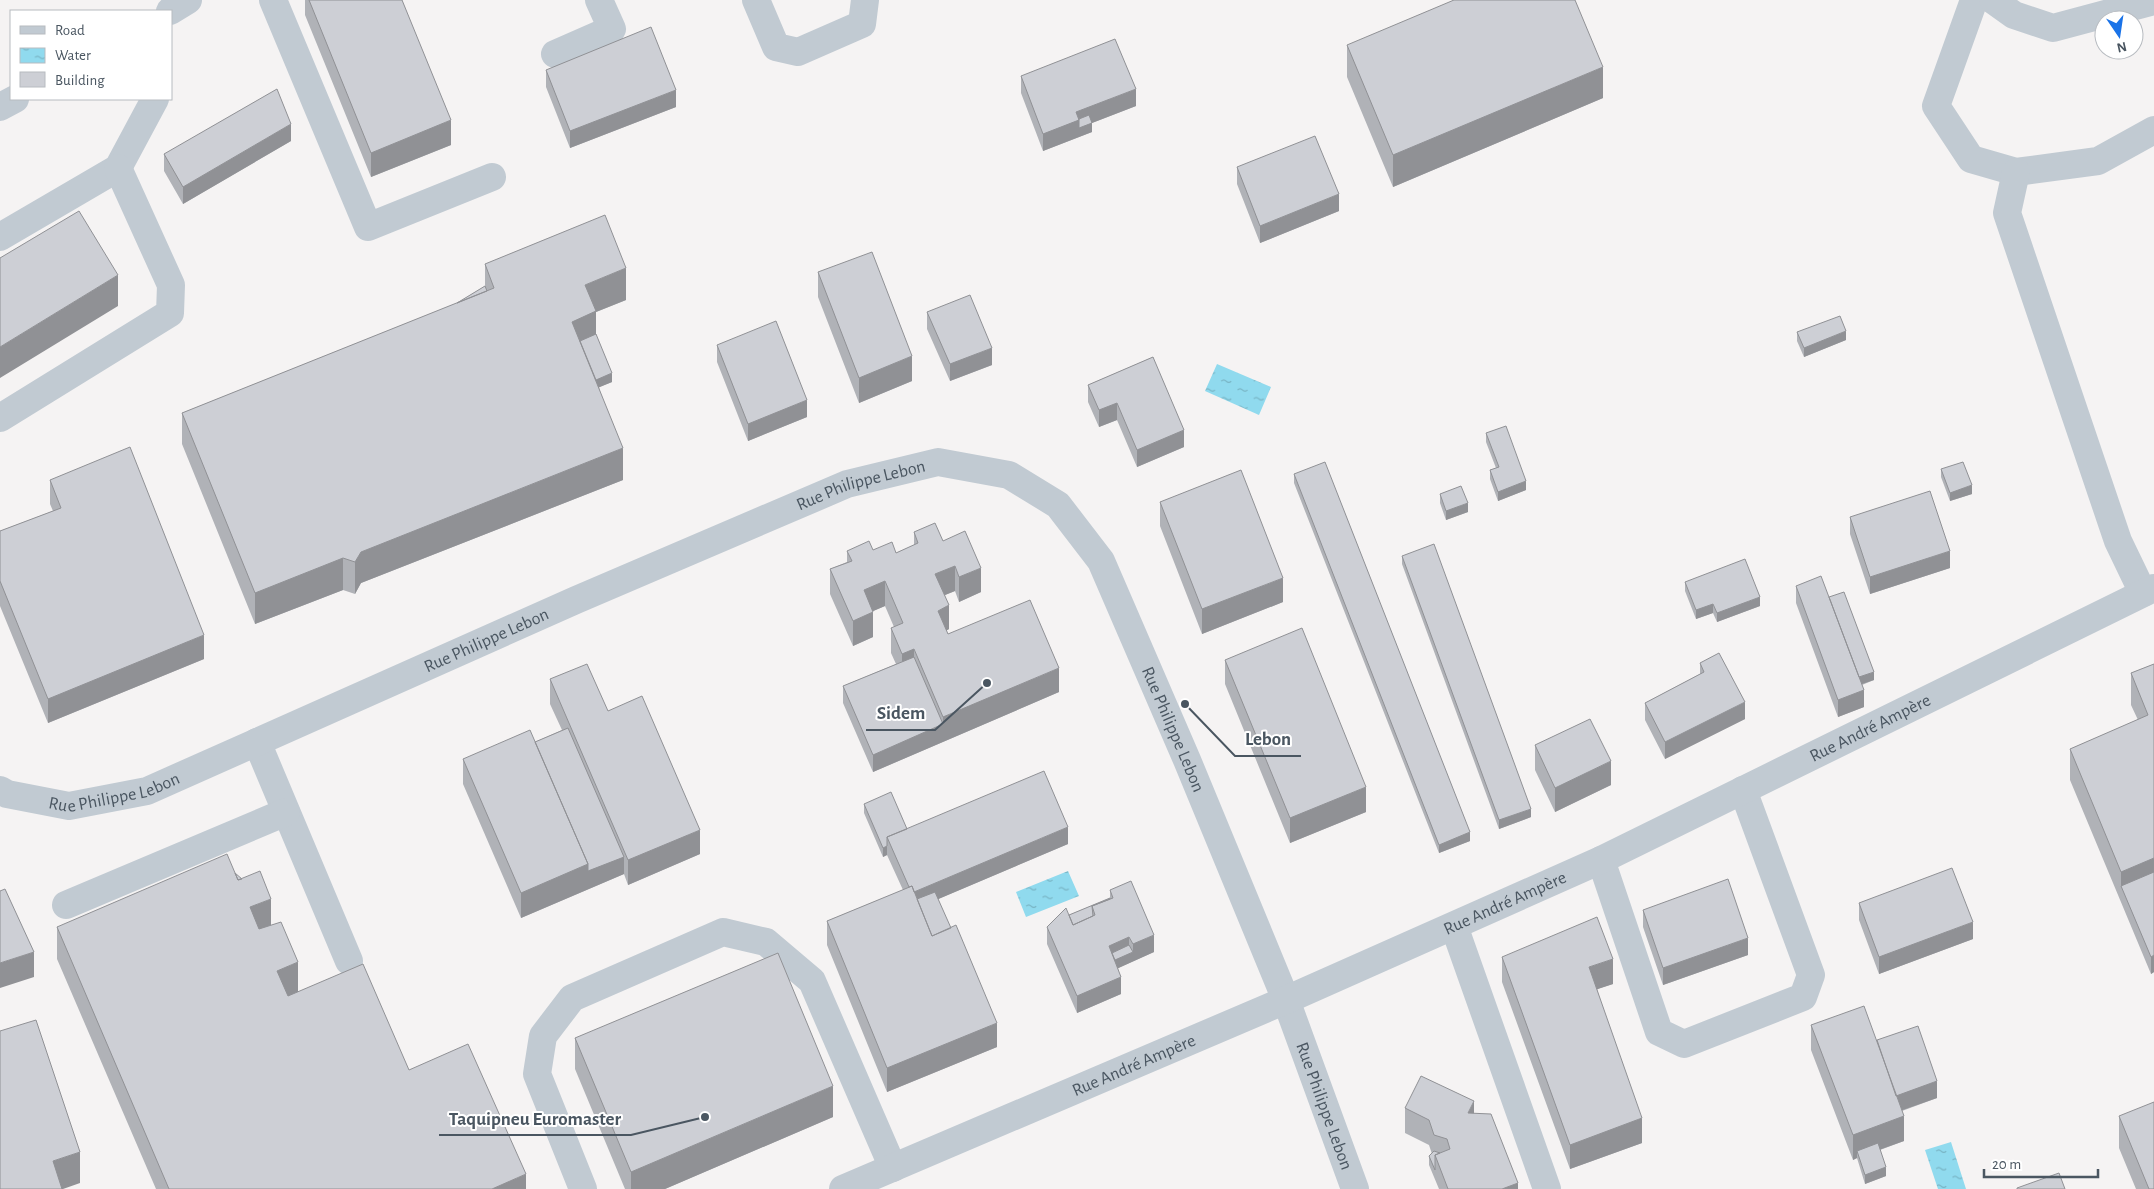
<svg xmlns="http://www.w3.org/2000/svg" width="2154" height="1189" font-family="'Alegreya Sans',sans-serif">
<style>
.water{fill:url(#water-ripples)}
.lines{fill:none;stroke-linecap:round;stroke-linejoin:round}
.minor{stroke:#c1cad2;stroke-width:28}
.wall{fill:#b0b2b7}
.shaded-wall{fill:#909195}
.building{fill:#cdcfd5;stroke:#909195}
.labels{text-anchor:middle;stroke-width:4;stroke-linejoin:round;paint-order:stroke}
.street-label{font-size:18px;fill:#4a5661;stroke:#fff}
.leader{fill:none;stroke:#4a5661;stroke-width:2}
.callout-dot{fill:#4a5661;stroke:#fff;stroke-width:2}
.callout-label{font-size:19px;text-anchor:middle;font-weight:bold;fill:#4a5661;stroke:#fff;stroke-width:4;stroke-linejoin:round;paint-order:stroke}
</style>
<defs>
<pattern id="water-ripples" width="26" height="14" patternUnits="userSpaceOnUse" patternTransform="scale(1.25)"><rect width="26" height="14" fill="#90daee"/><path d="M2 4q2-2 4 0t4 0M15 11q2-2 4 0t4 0" fill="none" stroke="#78b4c4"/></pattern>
</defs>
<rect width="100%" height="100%" fill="#f5f3f3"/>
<path class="water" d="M1217,364L1271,387L1259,415L1205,391Z
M1068,871L1079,896L1026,917L1016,892Z
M1951,1142L1966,1189H1938L1925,1150Z"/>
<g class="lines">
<g class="minor">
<path d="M273,0L368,227L492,177"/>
<path d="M756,0L776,47L798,52L862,24L865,0"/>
<path d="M1974,0L1936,106L1971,159L2016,172L2098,161L2154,130"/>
<path d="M1993,0L2014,15L2053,28L2154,1"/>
<path d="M170,11L188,0"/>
<path d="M555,54L612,29L599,0"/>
<path d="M0,107L15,99"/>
<path d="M2016,172L2007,213L2118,541L2143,593"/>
<path d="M0,237L118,168L155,99"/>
<path d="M0,418L170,313L171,285L118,168"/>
<path d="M257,742L349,961"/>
<path id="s1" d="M0,790L7,794L69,806L147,791L576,600L847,484L938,462L1009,475L1058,505L1101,561L1187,760L1286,1000L1355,1189"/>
<path d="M1601,860L1659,1032L1684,1044L1803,997L1811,975L1743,790"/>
<path d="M66,905L286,812"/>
<path d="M1454,926L1547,1189"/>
<path d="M583,1189L537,1074L543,1036L572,998L723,932L766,942L812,981L893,1168"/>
<path id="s2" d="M843,1189L1286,1000L1601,860L2154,588"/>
</g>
</g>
<path class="wall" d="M305,0H402L451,145L371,177L305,15Z
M1347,45L1603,98L1393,187L1347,77Z
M546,70L676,107L570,148L546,87Z
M1021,76L1136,106L1092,123V132L1043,151L1021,93Z
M291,141L183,204L164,171V154Z
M1237,167L1339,211L1260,243L1237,184Z
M485,264L626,300L596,312V334L612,382L599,387L623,480L361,583L355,594L343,590L255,624L182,444V413L457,303L485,286Z
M818,272L912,381L859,403L818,297Z
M927,312L992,365L950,381L927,329Z
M1797,332L1846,340L1804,357L1797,341Z
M717,345L807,417L748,441L717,362Z
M1153,357L1184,447L1137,467L1117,420L1099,427L1088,402V385Z
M1486,433L1526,490L1498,501L1490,479V470L1496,468L1486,442Z
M1941,469L1972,494L1950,501L1941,477Z
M1294,474L1470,841L1439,853L1294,483Z
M50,480L204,659L48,723L0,606V531L53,511L50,504Z
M1440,494L1468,512L1446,520L1440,503Z
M1160,502L1283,602L1202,634L1160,526Z
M1850,517L1950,568L1870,594L1850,534Z
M914,532L943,541L981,592L959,602L955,591L945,595L949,629L946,631L948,634L1059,692L873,772L843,703V686L896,664L891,653V628L894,627L885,606L873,611V637L853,646L830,594V569L847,562V551L873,550L896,553L914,545Z
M1402,556L1531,817L1499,829L1402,564Z
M1685,582L1760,606L1717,622L1713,613L1696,619L1685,591Z
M1796,586L1829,597L1874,680L1862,685L1864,707L1838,717L1796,603Z
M1225,660L1366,812L1290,843L1225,684Z
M1700,663L1745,719L1665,759L1645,720V703L1700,674Z
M2154,664V972L2151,974L2070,780V749L2138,720L2131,705V673Z
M550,679L608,711L700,854L628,885L624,874L521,918L463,784V759L535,742L562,730L550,704Z
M1535,745L1611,785L1555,812L1535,770Z
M864,804L907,829L1068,844L938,899L997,1047L887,1092L827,945V921L903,890L887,855L883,857L864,813Z
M235,873L271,925L298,992L409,1070L526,1189H156L57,959V927Z
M1110,890L1154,952L1118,968L1121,994L1077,1013L1047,944V927L1069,915L1110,898Z
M1859,903L1973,939L1879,974L1859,920Z
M1643,910L1748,955L1663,985L1643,927Z
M1502,957L1613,984L1597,989L1642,1143L1570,1169L1502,982Z
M1811,1025L1877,1040L1937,1098L1902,1111L1904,1141L1880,1150L1886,1176L1865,1184L1857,1158L1853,1160L1811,1050Z
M575,1038L833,1117L665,1189H625L575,1069Z
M1405,1108L1474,1113L1518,1189H1439L1429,1165V1156L1432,1154L1429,1145L1405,1133Z
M2119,1116L2154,1189H2136L2119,1148Z"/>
<path class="shaded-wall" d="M1603,67V98L1393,187V155Z
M1136,89V106L1079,128L1092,123V132L1043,151V134L1076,112Z
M676,90V107L570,148V131Z
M451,120V145L371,177V153Z
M291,124V141L183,204V187Z
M1339,194V211L1260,243V226Z
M626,268V300L596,312V343L575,351L572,322L585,285Z
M118,275V306L0,378V347Z
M1846,331V340L1804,357V348Z
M992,348V365L950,381V364Z
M912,356V381L859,403V378Z
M612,373V382L588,392V383Z
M807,400V417L748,441V424Z
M1117,403V420L1099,427V410Z
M1184,430V447L1137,467V450Z
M623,448V480L361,583L355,594V562L361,552Z
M1526,481V490L1498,501V492Z
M1972,485V494L1950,501V493Z
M1468,503V512L1446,520V511Z
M1950,551V568L1870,594V577Z
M343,558V590L255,624V593Z
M955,566V591L935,599V574Z
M981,568V592L959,602V577Z
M1283,578V602L1202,634V609Z
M885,581V606L864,615V590Z
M1760,597V606L1717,622V613Z
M1713,604V613L1696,619V610Z
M949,605V629L938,635V611Z
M873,612V637L853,646V621Z
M204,635V659L48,723V699Z
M914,649V674L902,679V654Z
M1059,668V692L873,772V755L943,724V717Z
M1874,672V680L1856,686V678Z
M1864,690V707L1838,717V700Z
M1745,702V719L1665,759V742Z
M1611,761V785L1555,812V788Z
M1366,787V812L1290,843V818Z
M1531,809V817L1499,829V820Z
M1068,827V844L915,909L912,893Z
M700,830V854L628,885V860Z
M1470,832V841L1439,853V845Z
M887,846V855L883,857V848Z
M624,857V874L521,918V893L588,864Z
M2154,858V889L2121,886V872Z
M271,899V930L250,939V907Z
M1973,922V939L1879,974V957Z
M1154,935V952L1112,971L1109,946L1129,937V954L1133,952V944Z
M1748,938V955L1663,985V968Z
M34,952V977L0,988V963Z
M2154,955V972L2151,974V957Z
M1613,959V984L1589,992V967Z
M298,962V994L277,1002V971Z
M1121,977V994L1077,1013V996Z
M997,1023V1047L887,1092V1068Z
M1937,1081V1098L1894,1113V1096Z
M833,1086V1117L665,1189H631V1172Z
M1474,1101V1125L1468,1113Z
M1904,1116V1141L1859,1157L1857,1151V1158L1853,1160V1135Z
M1642,1118V1143L1570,1169V1145Z
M80,1152V1183L63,1189H53V1161Z
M1886,1167V1176L1865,1184V1175Z
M526,1174V1189H492Z
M1518,1183V1189H1502Z"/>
<path class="building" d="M309,0H402L451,120L371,153Z
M1454,0H1575L1603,67L1393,155L1347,45Z
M651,27L676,90L570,131L546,70Z
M1115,39L1136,89L1076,112L1079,120L1043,134L1021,76Z
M277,89L291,124L183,187L164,154Z
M1089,115L1092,123L1079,128V119Z
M1315,136L1339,194L1260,226L1237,167Z
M79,211L118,275L0,347V258Z
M605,215L626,268L585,285L596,311L572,322L623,448L361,552L355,562L343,558L255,593L182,413L494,288L485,264Z
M872,252L912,356L859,378L818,272Z
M485,286L487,291L457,303Z
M970,295L992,348L950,364L927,312Z
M1840,316L1846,331L1804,348L1797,332Z
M776,321L807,400L748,424L717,345Z
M596,334L612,373L596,380L580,341Z
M1153,357L1184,430L1137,450L1117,403L1099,410L1088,385Z
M1506,426L1526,481L1498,492L1490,470L1499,467L1486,433Z
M130,447L204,635L48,699L0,581V531L61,508L50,480Z
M1325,462L1470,832L1439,845L1294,474Z
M1963,462L1972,485L1950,493L1941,469Z
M1241,470L1283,578L1202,609L1160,502Z
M1461,486L1468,503L1446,511L1440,494Z
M1930,491L1950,551L1870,577L1850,517Z
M935,523L943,541L965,531L981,568L959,577L955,566L935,574L949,605L938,611L948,634L1030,600L1059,668L943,717L914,649L902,654L891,628L903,623L885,581L864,590L873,612L853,621L830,569L852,561L847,551L869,541L873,550L892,542L896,553L918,543L914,532Z
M1434,544L1531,809L1499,820L1402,556Z
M1745,559L1760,597L1717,613L1713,604L1696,610L1685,582Z
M1821,576L1864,690L1838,700L1796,586Z
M1844,592L1874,672L1859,677L1829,597Z
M1302,628L1366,787L1290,818L1225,660Z
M1719,653L1745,702L1665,742L1645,703L1704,672L1700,663Z
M914,657L943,724L873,755L843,686Z
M587,664L608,711L642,696L700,830L628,860L550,679Z
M2154,664V858L2121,872L2070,749L2148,715L2131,673Z
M1590,719L1611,761L1555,788L1535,745Z
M568,728L624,857L588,871V864L535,742Z
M530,730L588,864L521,893L463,759Z
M1044,771L1068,827L914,892L912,886L909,887L887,837Z
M891,792L907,829L887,837V846L883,848L864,804Z
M227,854L238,880L260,871L271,899L250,907L259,929L281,922L298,962L277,971L288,996L363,964L409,1070L468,1044L526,1174L492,1189H169L57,927Z
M1952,868L1973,922L1879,957L1859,903Z
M2154,872V955L2151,957L2121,886Z
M235,873L242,879L238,880Z
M1728,879L1748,938L1663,968L1643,910Z
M1131,881L1154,935L1133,944L1129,937L1109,946L1121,977L1077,996L1047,927L1066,908L1073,925L1095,915L1092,906L1113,898L1110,890Z
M912,886L932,936L956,925L997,1023L887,1068L827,921Z
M5,889L34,952L0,963V891Z
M935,892L951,928L932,936L917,899Z
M1110,898V899L1092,906L1093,916L1073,925L1069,915Z
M1597,917L1613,959L1589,967L1642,1118L1570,1145L1502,957Z
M1129,945L1133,952L1115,960L1112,953Z
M778,953L833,1086L631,1172L575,1038Z
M1864,1006L1904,1116L1853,1135L1811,1025Z
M36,1020L80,1152L53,1161L62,1189H0V1031Z
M1918,1026L1937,1081L1896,1096L1877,1040Z
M1421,1076L1474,1101L1468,1113L1491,1114L1518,1183L1502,1189H1448L1435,1155L1450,1149L1447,1139L1434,1135L1429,1120L1405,1108Z
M2154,1102V1189H2149L2119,1116Z
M1878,1143L1886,1167L1865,1175L1857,1151Z
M1434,1151L1440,1153L1435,1155V1170L1429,1156Z
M2059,1173L2065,1189H2017V1188Z"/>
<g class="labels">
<g class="street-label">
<text dy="6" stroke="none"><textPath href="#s1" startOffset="928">Rue Philippe Lebon</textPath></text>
<text dy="6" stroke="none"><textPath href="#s1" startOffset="522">Rue Philippe Lebon</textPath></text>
<text dy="6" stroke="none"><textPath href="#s2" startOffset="1126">Rue André Ampère</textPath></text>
<text dy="6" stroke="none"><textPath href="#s1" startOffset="1392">Rue Philippe Lebon</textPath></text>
<text dy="6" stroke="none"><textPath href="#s1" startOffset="118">Rue Philippe Lebon</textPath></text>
<text dy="6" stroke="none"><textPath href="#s2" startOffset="721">Rue André Ampère</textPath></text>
<text dy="6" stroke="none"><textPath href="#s2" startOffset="316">Rue André Ampère</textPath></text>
<text dy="6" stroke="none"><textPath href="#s1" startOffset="1798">Rue Philippe Lebon</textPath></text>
</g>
</g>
<path class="leader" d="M987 683L935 730H866M1185 704L1235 756H1301M705 1117L631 1135H439"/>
<g class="callout-dot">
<circle cx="987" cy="683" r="5"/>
<circle cx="1185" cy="704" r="5"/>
<circle cx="705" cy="1117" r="5"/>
</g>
<g class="callout-label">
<text x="901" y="719">Sidem</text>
<text x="1268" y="745">Lebon</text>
<text x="535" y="1125">Taquipneu Euromaster</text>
</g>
<rect x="10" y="10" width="162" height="90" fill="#ffffff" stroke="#b7bbc0"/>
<rect x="20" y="26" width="25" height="8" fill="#c1cad2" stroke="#b7bbc0"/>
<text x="55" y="35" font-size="15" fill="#4a5661">Road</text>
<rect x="20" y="48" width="25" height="15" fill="url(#water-ripples)" stroke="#b7bbc0"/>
<text x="55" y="60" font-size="15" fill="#4a5661">Water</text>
<rect x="20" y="72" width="25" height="15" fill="#cdcfd5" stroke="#b7bbc0"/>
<text x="55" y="85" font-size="15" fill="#4a5661">Building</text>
<g transform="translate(2119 35) rotate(167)"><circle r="24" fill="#ffffff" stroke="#b7bbc0"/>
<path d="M0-4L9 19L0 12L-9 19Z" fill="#1a73e8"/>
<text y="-8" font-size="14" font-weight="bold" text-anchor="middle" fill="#4a5661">N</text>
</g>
<path d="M1984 1169v8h114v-8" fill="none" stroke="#4a5661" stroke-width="2.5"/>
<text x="1992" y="1169" font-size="15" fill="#4a5661" stroke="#ffffff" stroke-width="4" paint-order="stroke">20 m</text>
</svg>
